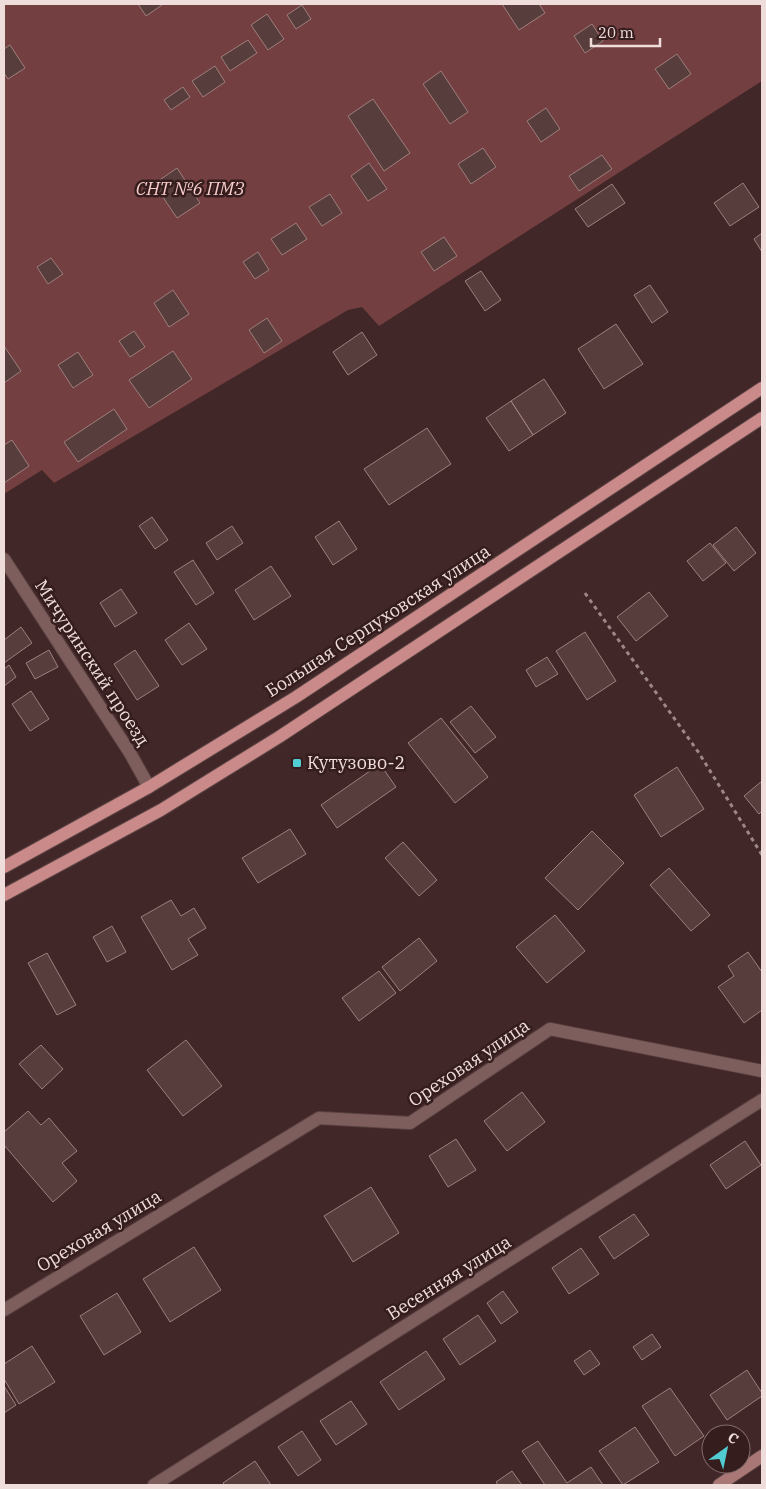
<svg xmlns="http://www.w3.org/2000/svg" width="766" height="1489" font-family="'IBM Plex Serif',serif">
<style>
.green{fill:#743f40}
.building{fill:#583d3d;stroke:#9e7f7e}
.lines{fill:none;stroke-linecap:round;stroke-linejoin:round}
.street-casing{stroke:#5d4444;stroke-width:14}
.secondary-casing{stroke:#5d4444;stroke-width:14}
.primary-casing{stroke:#5d4444;stroke-width:14}
.path{stroke:#9d8887;stroke-width:3;stroke-dasharray:4 4;stroke-linecap:butt}
.street{stroke:#7e5e5d;stroke-width:12}
.secondary{stroke:#a97776;stroke-width:12}
.primary{stroke:#cb8a8a;stroke-width:12}
.poi-dot{fill:#51ccd2;stroke:#361d1d;stroke-width:2}
.labels{text-anchor:middle;stroke-width:5;stroke-linejoin:round;paint-order:stroke}
.park-label{font-size:18px;font-style:italic;fill:#f8cdcc;stroke:#361d1d}
.street-label{font-size:18px;fill:#efdddc;stroke:#361d1d}
.poi-label{font-size:18px;fill:#efdddc;stroke:#361d1d;text-anchor:start}
</style>
<rect width="100%" height="100%" fill="#412727"/>
<path class="green" d="M4,4H762V81L379,326L362,307L348,310L54,483L42,470L4,494Z"/>
<path class="building" d="M138,4H161L162,5L146,16Z
M502,4H539L545,13L519,30Z
M302,5L311,19L296,29L287,15Z
M267,14L284,39L268,50L251,25Z
M592,24L603,41L585,53L574,36Z
M248,40L257,53L230,71L221,57Z
M10,45L25,68L8,79L4,73V49Z
M677,54L691,74L669,89L655,69Z
M215,66L225,82L203,97L192,81Z
M441,71L468,112L450,124L423,84Z
M183,87L190,97L171,110L164,100Z
M373,99L410,153L384,171L348,116Z
M546,108L560,129L541,142L527,121Z
M483,148L496,167L471,184L458,164Z
M602,155L612,169L579,191L569,176Z
M369,163L387,189L368,201L351,176Z
M177,168L200,203L177,218L154,184Z
M743,183L759,207L730,226L714,203Z
M612,184L625,203L588,227L575,209Z
M330,194L342,213L322,226L309,207Z
M296,223L307,239L282,255L271,239Z
M762,233V252L754,239Z
M444,237L457,256L434,271L421,252Z
M258,252L269,270L255,279L243,262Z
M51,258L63,274L48,284L37,267Z
M481,271L501,300L485,311L465,281Z
M650,285L668,312L652,323L634,295Z
M173,290L189,314L169,327L154,303Z
M267,318L282,341L264,353L249,330Z
M616,324L643,364L604,389L578,349Z
M134,331L145,347L130,357L119,341Z
M362,332L377,355L348,375L333,352Z
M4,346L21,371L4,383Z
M173,351L192,379L149,408L129,380Z
M78,352L93,375L73,388L58,365Z
M544,379L566,413L533,435L511,401Z
M511,401L533,435L509,451L486,418Z
M114,409L127,429L78,462L64,442Z
M427,428L451,464L389,505L364,469Z
M12,440L29,466L4,483V445Z
M152,517L168,540L155,549L139,526Z
M339,521L357,549L333,565L315,537Z
M232,526L243,543L217,560L206,543Z
M736,527L756,553L734,571L713,545Z
M710,543L726,563L703,581L687,561Z
M193,560L214,593L196,605L174,572Z
M271,566L291,596L254,620L235,590Z
M121,589L137,613L115,627L100,603Z
M649,592L668,616L636,641L617,617Z
M189,623L207,649L182,665L165,640Z
M21,627L32,643L4,663V640Z
M585,632L616,681L587,700L556,651Z
M49,650L58,667L35,679L26,663Z
M135,650L159,686L137,700L114,664Z
M547,657L558,674L536,687L526,670Z
M9,665L16,677L4,686V669Z
M31,691L49,719L30,731L12,704Z
M471,706L496,737L475,753L450,722Z
M441,718L488,777L455,803L408,743Z
M380,764L396,787L337,828L321,805Z
M677,767L704,809L661,837L634,795Z
M762,781V811L759,814L744,796Z
M290,829L306,854L258,883L242,858Z
M592,831L624,863L578,910L545,878Z
M403,842L437,880L419,896L385,858Z
M669,868L710,915L691,931L650,885Z
M171,900L181,916L194,908L206,928L188,939L198,955L172,970L141,917Z
M555,915L585,951L547,983L516,947Z
M112,926L126,952L107,962L93,937Z
M419,938L437,961L400,991L382,967Z
M748,952L762,972V1010L744,1023L718,987L734,976L728,966Z
M47,953L76,1005L57,1015L28,963Z
M379,971L396,993L359,1021L342,998Z
M186,1040L222,1086L183,1116L147,1070Z
M41,1045L63,1069L42,1089L19,1064Z
M522,1092L545,1122L507,1151L484,1121Z
M28,1111L41,1125L49,1118L77,1151L62,1163L77,1181L53,1202L4,1145V1132Z
M456,1139L476,1170L448,1187L429,1156Z
M745,1141L761,1165L726,1189L710,1165Z
M371,1187L399,1233L353,1262L324,1216Z
M634,1214L649,1235L614,1259L599,1237Z
M194,1247L221,1290L170,1322L143,1279Z
M581,1248L599,1274L569,1294L552,1268Z
M503,1291L518,1312L501,1324L487,1303Z
M117,1293L141,1332L104,1355L80,1316Z
M478,1315L496,1341L460,1365L443,1339Z
M652,1334L661,1347L642,1360L633,1347Z
M32,1346L55,1382L19,1404L4,1379V1364Z
M590,1350L600,1364L584,1375L574,1361Z
M426,1351L445,1379L399,1410L380,1382Z
M747,1370L762,1393V1396L727,1420L710,1395Z
M4,1386L16,1405L4,1413Z
M670,1388L704,1436L675,1456L642,1406Z
M351,1401L367,1424L336,1445L320,1421Z
M635,1427L659,1462L623,1485L599,1451Z
M302,1431L321,1460L298,1476L278,1447Z
M538,1441L567,1483L591,1467L603,1485H545L522,1451Z
M255,1461L271,1485H225L223,1483Z
M512,1471L522,1485H498L496,1482Z"/>
<g class="lines">
<defs>
<path id="street" d="M4,559L130,753L149,787
M4,1310L319,1118L410,1123L550,1029L762,1071
M154,1485L762,1100"/>
<path id="secondary" d="M719,1485L762,1456"/>
<path id="primary" d="M4,867L149,787L296,697L762,388
M4,895L161,810L279,737L762,418"/>
</defs>
<use href="#street" class="street-casing"/>
<use href="#secondary" class="secondary-casing"/>
<use href="#primary" class="primary-casing"/>
<path class="path" d="M585,593L699,753L762,855"/>
<use href="#street" class="street"/>
<use href="#secondary" class="secondary"/>
<use href="#primary" class="primary"/>
</g>
<rect class="poi-dot" x="292" y="758" width="10" height="10" rx="2.5"/>
<g class="labels">
<g class="park-label">
<text x="190" y="195">СНТ №6 ПМЗ</text>
</g>
<g class="street-label">
<text transform="translate(378 621) rotate(-33)" y="6">Большая Серпуховская улица</text>
<text transform="translate(92 663) rotate(57)" y="6">Мичуринский проезд</text>
<text transform="translate(469 1063) rotate(-34)" y="6">Ореховая улица</text>
<text transform="translate(99 1231) rotate(-31)" y="6">Ореховая улица</text>
<text transform="translate(449 1278) rotate(-32)" y="6">Весенняя улица</text>
</g>
<g class="poi-label">
<text x="307" y="769">Кутузово-2</text>
</g>
</g>
<rect width="766" height="1489" fill="none" stroke="#efdddc" stroke-width="10"/>
<g transform="translate(726 1449) rotate(33)"><circle r="24" fill="#361d1d" stroke="#806a69"/>
<path d="M0-4L9 19L0 12L-9 19Z" fill="#51ccd2"/>
<text y="-8" font-size="14" font-weight="bold" text-anchor="middle" fill="#efdddc">С</text>
</g>
<path d="M591 38v8h69v-8" fill="none" stroke="#efdddc" stroke-width="2.5"/>
<text x="598" y="38" font-size="15" fill="#efdddc" stroke="#361d1d" stroke-width="4" paint-order="stroke">20 m</text>
</svg>
